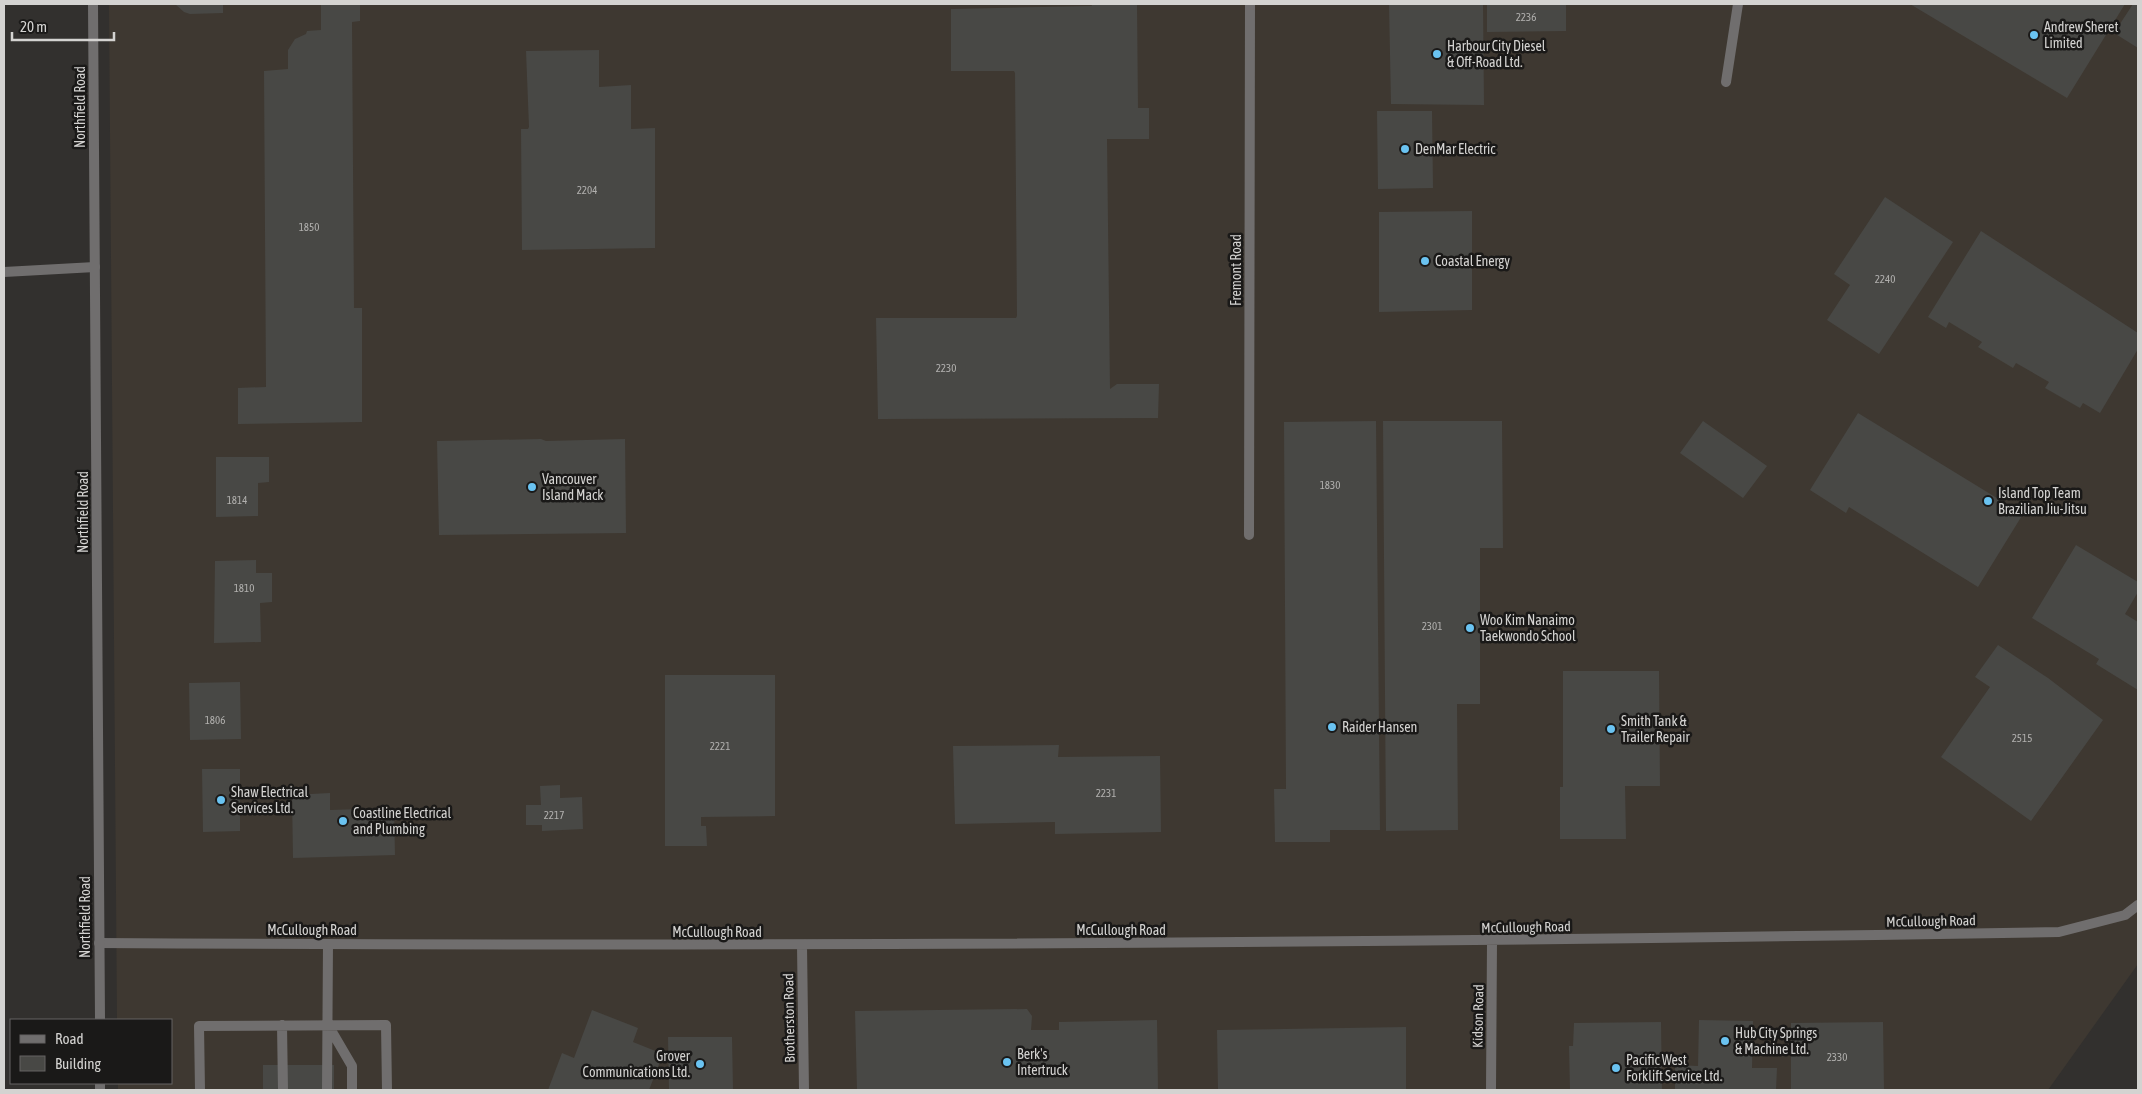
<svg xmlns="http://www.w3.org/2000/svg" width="2142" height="1094" font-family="'Asap Condensed',sans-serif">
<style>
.built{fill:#3e3831}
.building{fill:#484845}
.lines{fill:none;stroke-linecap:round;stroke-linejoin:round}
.service{stroke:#706e6e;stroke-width:10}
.minor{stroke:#706e6e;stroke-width:10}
.tertiary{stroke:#706e6e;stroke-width:10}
.poi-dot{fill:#6ac3f1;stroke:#1a1918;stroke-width:2}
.labels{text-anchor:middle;stroke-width:5;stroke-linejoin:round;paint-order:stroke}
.number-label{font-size:11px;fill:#b1b0ae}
.poi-label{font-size:14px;fill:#d4d3d1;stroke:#1a1918;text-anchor:start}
.street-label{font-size:14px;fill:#d4d3d1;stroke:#1a1918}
</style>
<rect width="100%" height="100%" fill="#32302e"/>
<path class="built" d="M109,4H2138V964L2048,1090H118V1083H171V1020H117Z"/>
<path class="building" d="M175,4H223V13L190,14L184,12Z
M321,4H360V21L352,22L354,308H362V422L238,424V388L266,387L264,71L288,69V50L295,39L306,34L307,31L321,30Z
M1091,4H1137L1138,108H1149V139H1107L1110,389L1117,384H1159L1158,418L878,419L876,318H1016L1017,316L1015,73L1014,71H951V9L1092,6Z
M1389,4H1483L1484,105L1391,104Z
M1487,4H1566V31L1487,32Z
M1910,4L2033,5L2125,4L2067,98Z
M2133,4H2138V48L2114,33Z
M599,50V87L631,85V129L655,128V248L522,250L521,129H528L529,127L526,51Z
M1377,111H1432L1433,188L1378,189Z
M1885,197L1953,242L1879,354L1827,320L1850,285L1834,274Z
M1472,211V310L1379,312V212Z
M1981,231L2138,333V349L2100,413L2083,403L2080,408L2045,388L2049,382L2016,363L2013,368L1978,347L1982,342L1949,322L1946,328L1928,317Z
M1858,413L2023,514L1978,587L1849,507L1846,513L1810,490Z
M1376,421L1380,830H1330V842H1275L1274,789H1286L1284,422Z
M1383,421H1502L1503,548H1480V704H1457L1458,830L1386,831Z
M1703,421L1767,466L1743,498L1680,453Z
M541,439L546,441L625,439L626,533L439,535L437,441Z
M216,457H269V482L258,483V516L216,517Z
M2076,545L2138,582V592L2125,614L2138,622V690L2096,664L2099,659L2032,618Z
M256,560V573H272V602L260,603L261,642L214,643L215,561Z
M1998,645L2048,678L2103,720L2031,821L1941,757L1990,687L1975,677Z
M1563,671H1659L1660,786H1625L1626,839H1560V787H1563Z
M665,675H775V816L701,817V826H706L707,846H665Z
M240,682L241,739L190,740L189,683Z
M1059,745L1058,757L1160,756L1161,832L1055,834V822L955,824L953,746Z
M202,769H240V831L203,832Z
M560,785V798L582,797L583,829L542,831V825H526V805H541L540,786Z
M330,793V810L394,808L395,855L293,858L292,795Z
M1027,1009L1032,1016L1031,1030H1059V1022L1157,1020L1158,1090H857L855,1011Z
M592,1010L638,1028L633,1042L663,1054L649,1090H548L562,1053L574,1058Z
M1699,1020L1753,1021L1752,1068H1777L1776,1090H1675V1065L1698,1066Z
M1661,1022L1662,1090H1570L1569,1046H1573L1574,1023Z
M1883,1022L1884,1090H1791V1023Z
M1406,1027V1090H1218L1217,1030Z
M668,1037H732L733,1090H669Z
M263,1065H334V1090H263Z"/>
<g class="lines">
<path class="service" d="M282,1025L283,1090
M328,1025L352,1066V1090
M200,1090L199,1026L386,1025L387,1090
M327,1090L328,944"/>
<path class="minor" d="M1726,82L1738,4
M4,272L95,267
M1249,535L1250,4
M99,943C752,947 1406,943 2059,932L2125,915L2138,905
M802,946L804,1090
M1491,1090L1492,942"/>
<path class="tertiary" d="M93,4L100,1020
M100,1083V1090"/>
</g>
<g class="poi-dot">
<circle cx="2034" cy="35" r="5"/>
<circle cx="1437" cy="54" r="5"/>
<circle cx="1405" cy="149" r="5"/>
<circle cx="1425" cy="261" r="5"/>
<circle cx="532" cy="487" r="5"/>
<circle cx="1988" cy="501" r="5"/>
<circle cx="1470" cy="628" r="5"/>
<circle cx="1332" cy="727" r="5"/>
<circle cx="1611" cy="729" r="5"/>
<circle cx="221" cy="800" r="5"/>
<circle cx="343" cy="821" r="5"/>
<circle cx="1725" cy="1041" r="5"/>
<circle cx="1007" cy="1062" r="5"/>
<circle cx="700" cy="1064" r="5"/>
<circle cx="1616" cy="1068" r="5"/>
</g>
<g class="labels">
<g class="number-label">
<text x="1526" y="21">2236</text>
<text x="587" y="194">2204</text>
<text x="309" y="231">1850</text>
<text x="1885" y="283">2240</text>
<text x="946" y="372">2230</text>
<text x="1330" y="489">1830</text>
<text x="237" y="504">1814</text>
<text x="244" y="592">1810</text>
<text x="1432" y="630">2301</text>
<text x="215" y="724">1806</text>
<text x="2022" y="742">2515</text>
<text x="720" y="750">2221</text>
<text x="1106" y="797">2231</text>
<text x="554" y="819">2217</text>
<text x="1837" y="1061">2330</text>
</g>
<g class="poi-label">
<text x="2044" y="32">Andrew Sheret<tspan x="2044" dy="16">Limited</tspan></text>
<text x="1447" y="51">Harbour City Diesel<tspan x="1447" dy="16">&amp; Off-Road Ltd.</tspan></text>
<text x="1415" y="154">DenMar Electric</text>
<text x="1435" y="266">Coastal Energy</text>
<text x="542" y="484">Vancouver<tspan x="542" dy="16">Island Mack</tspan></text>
<text x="1998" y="498">Island Top Team<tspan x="1998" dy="16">Brazilian Jiu-Jitsu</tspan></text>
<text x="1480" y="625">Woo Kim Nanaimo<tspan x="1480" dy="16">Taekwondo School</tspan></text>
<text x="1621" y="726">Smith Tank &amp;<tspan x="1621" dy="16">Trailer Repair</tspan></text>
<text x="1342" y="732">Raider Hansen</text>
<text x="231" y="797">Shaw Electrical<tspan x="231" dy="16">Services Ltd.</tspan></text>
<text x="353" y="818">Coastline Electrical<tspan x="353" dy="16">and Plumbing</tspan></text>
<text x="1735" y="1038">Hub City Springs<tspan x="1735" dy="16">&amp; Machine Ltd.</tspan></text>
<text x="1017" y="1059">Berk's<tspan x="1017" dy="16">Intertruck</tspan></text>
<text x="690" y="1061" text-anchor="end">Grover<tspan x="690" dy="16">Communications Ltd.</tspan></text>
<text x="1626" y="1065">Pacific West<tspan x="1626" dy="16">Forklift Service Ltd.</tspan></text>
</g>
<g class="street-label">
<text transform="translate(80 107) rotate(-90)" y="5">Northfield Road</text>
<text transform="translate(1236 270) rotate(-90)" y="5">Fremont Road</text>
<text transform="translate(83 512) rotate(-90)" y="5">Northfield Road</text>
<text transform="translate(85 917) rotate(-90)" y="5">Northfield Road</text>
<text transform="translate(1931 921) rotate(-1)" y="5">McCullough Road</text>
<text transform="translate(1526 927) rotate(-1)" y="5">McCullough Road</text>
<text x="312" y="935">McCullough Road</text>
<text x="1121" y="935">McCullough Road</text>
<text x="717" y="937">McCullough Road</text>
<text transform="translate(1478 1016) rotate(-89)" y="5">Kidson Road</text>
<text transform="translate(789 1018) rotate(-91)" y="5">Brotherston Road</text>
</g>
</g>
<rect width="2142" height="1094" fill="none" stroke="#d4d3d1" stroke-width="10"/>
<rect x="10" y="1019" width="162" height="65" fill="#1a1918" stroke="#646362"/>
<rect x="20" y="1035" width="25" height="8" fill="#706e6e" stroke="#646362"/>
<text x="55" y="1044" font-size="15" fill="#d4d3d1">Road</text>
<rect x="20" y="1056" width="25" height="15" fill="#484845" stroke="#646362"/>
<text x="55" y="1069" font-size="15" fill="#d4d3d1">Building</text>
<path d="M12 32v8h102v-8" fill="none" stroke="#d4d3d1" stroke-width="2.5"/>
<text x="20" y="32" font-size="15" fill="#d4d3d1" stroke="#1a1918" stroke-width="4" paint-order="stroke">20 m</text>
</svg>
